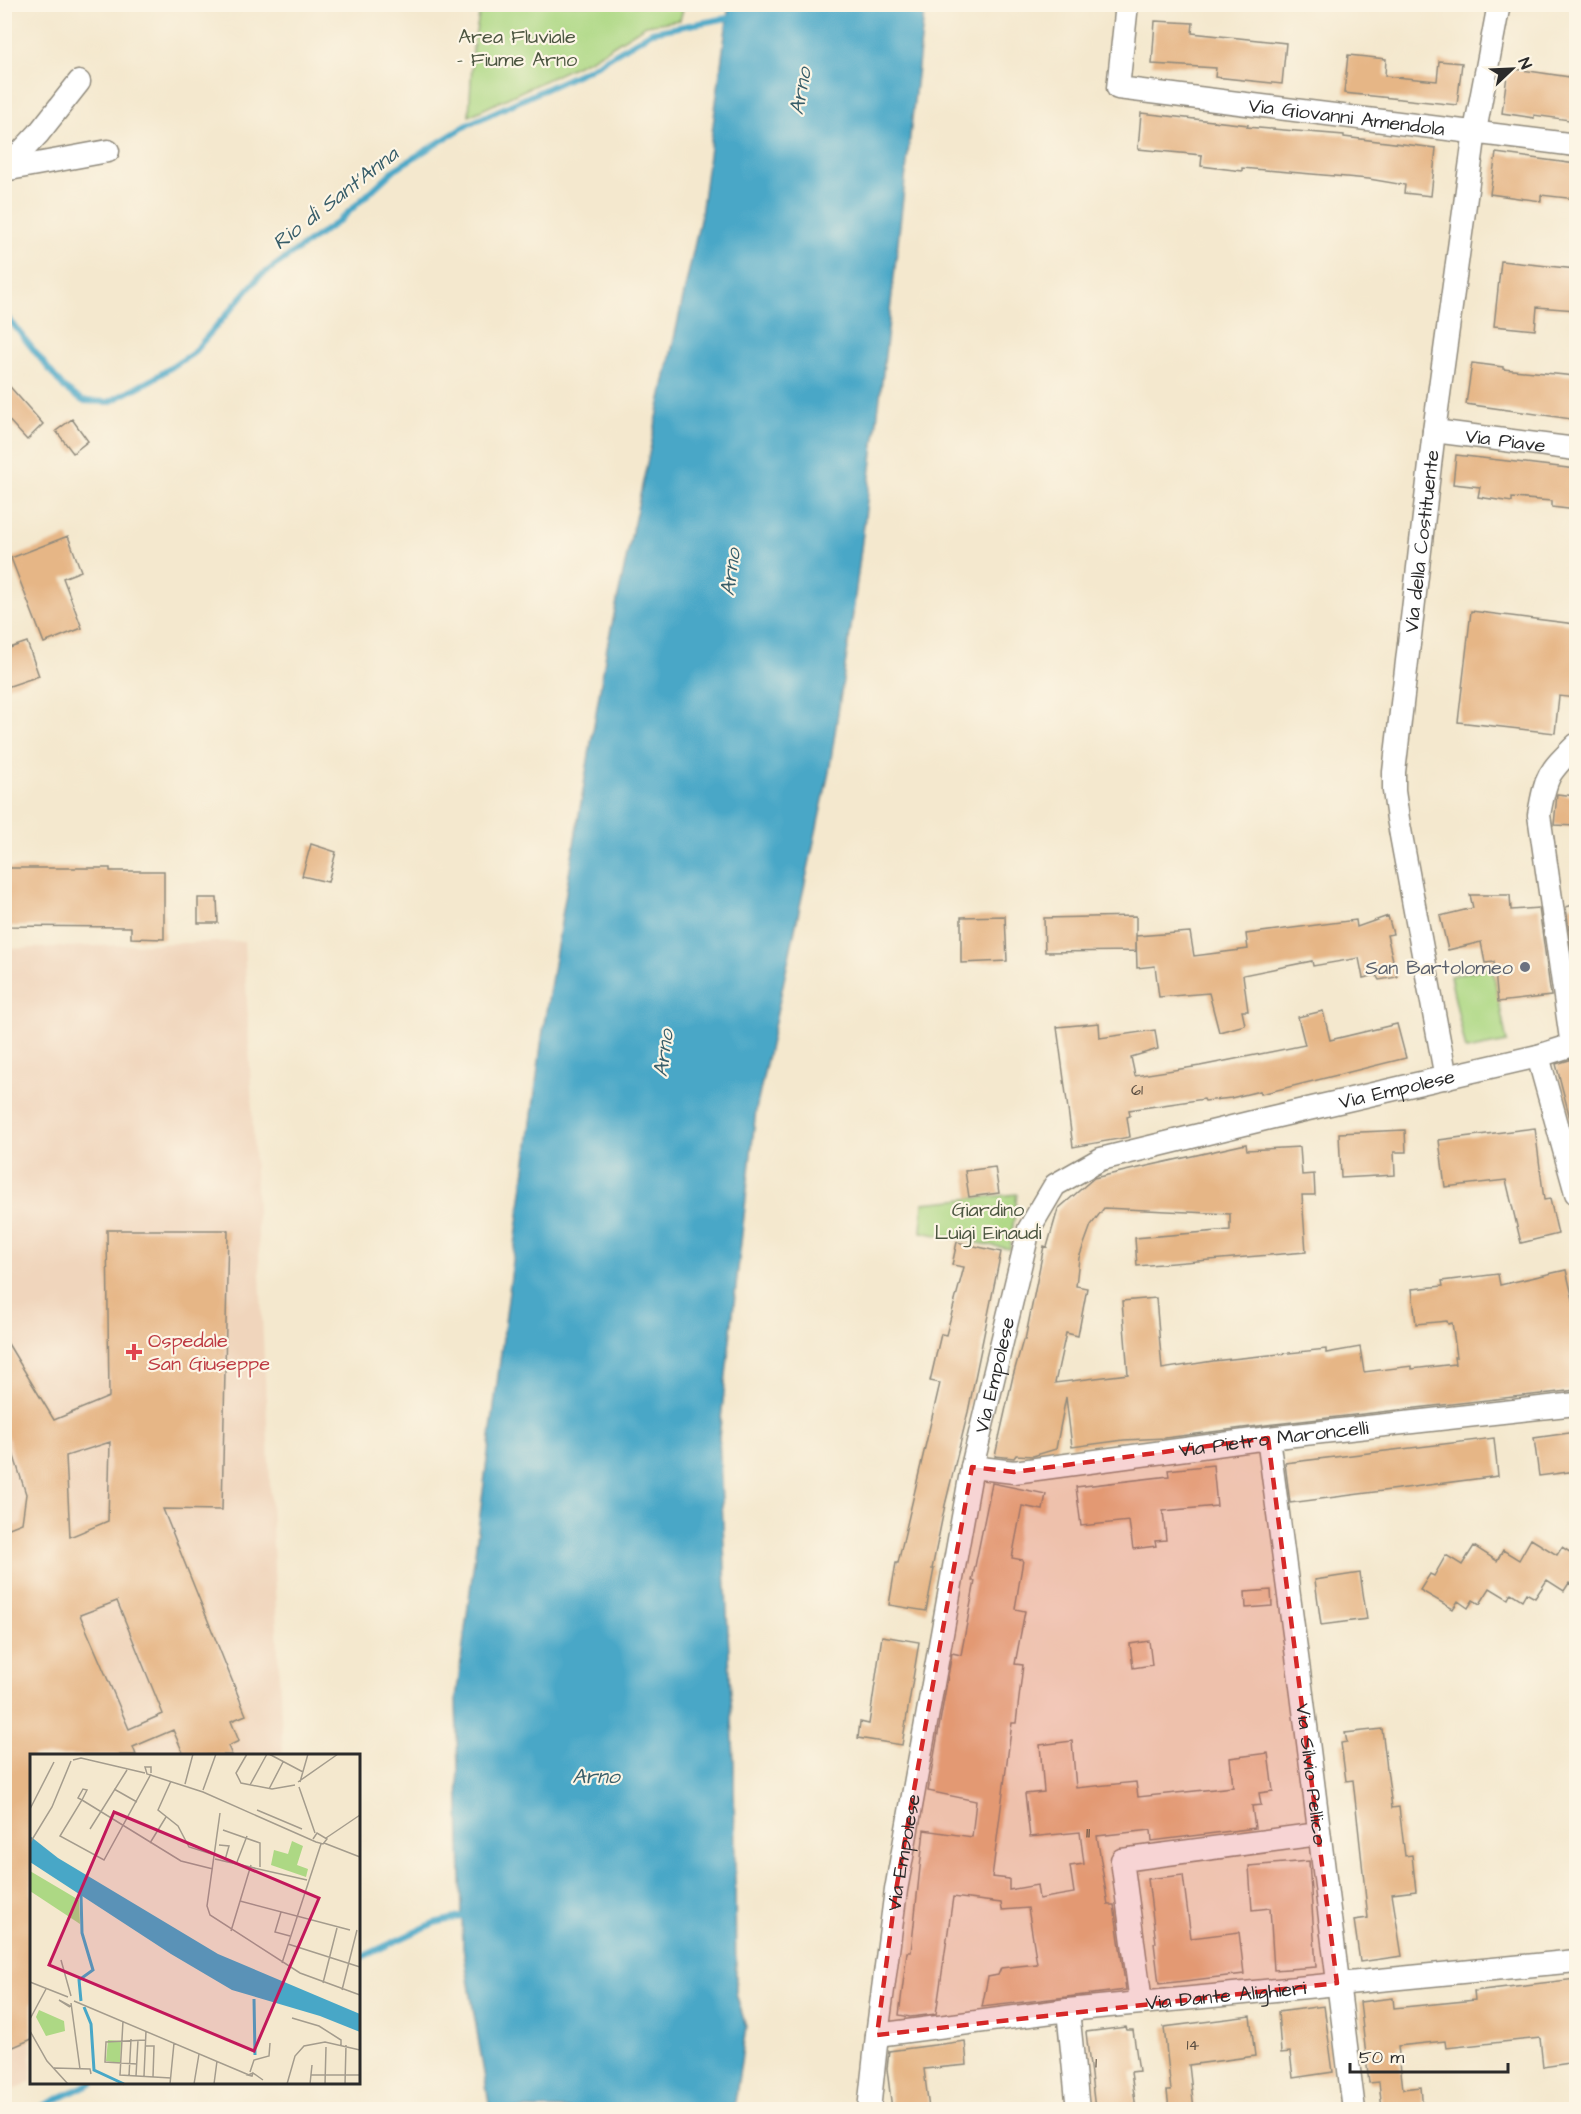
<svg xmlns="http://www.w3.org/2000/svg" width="1581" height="2114" font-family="'Architects Daughter',sans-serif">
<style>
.built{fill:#f0d5bc}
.green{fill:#add884;stroke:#6c8258;stroke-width:1.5}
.water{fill:#48a7c7;stroke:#3a6979;stroke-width:1.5}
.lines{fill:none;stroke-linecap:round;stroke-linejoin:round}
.stream{stroke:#48a7c7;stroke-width:6}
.building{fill:#e6b686;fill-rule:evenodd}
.street-casing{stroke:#908a7c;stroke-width:25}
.street{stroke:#fff;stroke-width:22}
.marked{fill:#d62828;fill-opacity:0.2;stroke:#d62828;stroke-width:4.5;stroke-dasharray:12 8;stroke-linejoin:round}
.worship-dot{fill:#6b7280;stroke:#fcf5e5;stroke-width:2}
.health-dot{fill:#e0444e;stroke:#fcf5e5;stroke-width:2}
.labels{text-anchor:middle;stroke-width:4.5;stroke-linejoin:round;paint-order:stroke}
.number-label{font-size:16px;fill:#5a4e42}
.park-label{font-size:20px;fill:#4c5641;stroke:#fcf5e5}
.street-label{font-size:20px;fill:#2b2b2b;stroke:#fcf5e5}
.worship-label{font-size:20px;fill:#5b616d;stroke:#fcf5e5;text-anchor:end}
.health-label{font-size:20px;fill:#be3a42;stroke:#fcf5e5;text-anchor:start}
.water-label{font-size:21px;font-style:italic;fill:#375d69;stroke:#fcf5e5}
.inset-river{fill:none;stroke:#48a7c7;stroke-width:3}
.inset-road{fill:none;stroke:#a49c8d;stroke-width:1.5}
.view{fill:#c2185b;fill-opacity:0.15;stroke:#c2185b;stroke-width:3}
.inset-edge{fill:none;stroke:#2b2b2b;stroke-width:3}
</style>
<rect width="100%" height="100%" fill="#fcf5e5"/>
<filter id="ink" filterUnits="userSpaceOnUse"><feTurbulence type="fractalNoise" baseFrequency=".0167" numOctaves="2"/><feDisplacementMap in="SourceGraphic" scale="12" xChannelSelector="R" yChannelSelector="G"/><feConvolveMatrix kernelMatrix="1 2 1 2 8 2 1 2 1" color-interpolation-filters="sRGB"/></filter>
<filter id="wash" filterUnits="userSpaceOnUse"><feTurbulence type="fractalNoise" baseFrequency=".008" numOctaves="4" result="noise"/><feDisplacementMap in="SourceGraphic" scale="24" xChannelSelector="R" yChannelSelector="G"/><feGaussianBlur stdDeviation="1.35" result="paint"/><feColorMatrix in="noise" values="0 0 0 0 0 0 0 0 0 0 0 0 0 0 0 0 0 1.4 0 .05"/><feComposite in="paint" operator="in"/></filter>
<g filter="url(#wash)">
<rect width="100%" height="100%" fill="#f4e8ce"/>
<path class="built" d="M244,941L283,1755L32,1756L31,2081L5,2095L4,949Z"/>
<path class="green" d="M481,5V4L684,5L680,20L646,25L595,57L469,116L473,48Z
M1492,967L1507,1042L1466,1050L1450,976Z
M1017,1194L1010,1249L921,1232L923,1203Z"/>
<path class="water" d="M729,5H925L883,373L852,621L829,772L756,1110L719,1437L734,1761L736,1993L746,2027L734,2109H490L463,1948L456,1699L543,1030L607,647L701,215Z"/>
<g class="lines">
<path class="stream" d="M4,313L64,388L83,401L109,402L153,379L192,354L259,277L340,220L395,169L469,124L589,69L652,32L733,17
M358,1959L434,1923L469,1915
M35,2110L93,2082"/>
</g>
<g id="blocks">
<path class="building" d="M1155,21L1193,23L1192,33L1286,43L1282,84L1215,77L1216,68L1152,64Z
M1348,55L1386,59L1385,76L1437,81L1439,61L1462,63L1457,105L1344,93Z
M1508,68L1576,78V121L1534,115V118L1502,113Z
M1141,113L1248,125L1247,127L1344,135V137L1436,148L1431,196L1404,193L1405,185L1369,179L1242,168V171L1201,166L1202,155L1138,149Z
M1496,153L1576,164V199L1541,195V201L1490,194Z
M1501,261L1576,269V310L1537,307L1535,330L1494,326Z
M1472,363L1503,367V369L1575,376L1571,419L1466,404Z
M4,380L43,424L27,440L4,415Z
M72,419L88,441L73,453L56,431Z
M1456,455L1576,469V510L1552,507V501L1512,498V502L1478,497L1480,487L1453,484Z
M68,536L81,571L63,578L82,628L44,643L11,558Z
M1471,611L1575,624L1573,638L1576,639V698L1559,696L1555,733L1458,722Z
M27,642L39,676L4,688V650Z
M1557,794L1576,796V826L1554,825Z
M311,844L336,852L328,882L302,876Z
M4,868H110V871H164V939L131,938V927L4,926Z
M1470,895H1510L1511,910L1539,908L1551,996L1498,1002L1494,962L1485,963L1481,942L1448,950L1440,916L1473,908Z
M198,898H217L218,923H198Z
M1576,904V982L1566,907Z
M1005,916L1007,961L961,963V917Z
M1136,916V951L1045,952L1044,918Z
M1388,916L1393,934L1387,935L1397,977L1379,980L1376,975L1363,978L1359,958L1313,966L1312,961L1243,975L1248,1011H1242L1245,1025L1219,1032L1209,993L1159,997L1155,966L1137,968L1136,936L1190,932L1194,956L1248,949L1246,934L1356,920L1357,927Z
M1323,1011L1330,1040L1397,1024L1406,1058L1261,1094L1260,1091L1231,1098L1205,1101L1204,1099L1129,1110L1130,1116L1127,1117L1130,1137L1073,1147L1057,1027L1099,1023L1100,1038L1155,1030L1158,1049L1131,1057L1135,1076L1200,1066L1305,1045L1298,1017Z
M1576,1058V1130H1573L1556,1064Z
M1535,1128L1544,1200L1550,1199L1558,1234L1521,1243L1506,1180L1445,1187L1439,1140Z
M1405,1130L1406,1152H1394L1395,1175L1341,1178L1339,1133Z
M1246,1144L1247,1150L1300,1147L1302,1175L1314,1174L1315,1195H1302L1306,1252L1137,1266L1135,1238L1230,1230V1214L1104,1208L1091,1225L1079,1258L1076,1286L1087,1288L1078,1336L1066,1333L1055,1383L1128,1374L1122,1301L1156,1298L1162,1369L1213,1361L1326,1349V1353L1360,1347L1364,1372L1412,1366V1369L1455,1364L1454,1357H1457L1452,1323L1448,1324L1447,1321L1416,1324L1412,1289L1443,1286L1442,1281L1498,1274L1500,1285L1566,1270L1576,1312V1390L1266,1425L1165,1438L1124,1440L1072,1447L1066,1397L1056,1449L1033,1456L1016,1455L1014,1458L995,1456L1013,1376L1023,1340H1025L1044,1246L1047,1247L1058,1209L1094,1178Z
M995,1167L999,1193L969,1197L965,1171Z
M107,1230H228L222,1510L163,1509L246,1715L231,1721L239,1741L228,1746L232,1755H184L173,1730L133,1747L136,1755H32V2039L4,2051V1530L22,1523L26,1494L4,1425V1337L54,1420L109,1397ZM110,1442L108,1521L70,1537L66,1456ZM117,1601L163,1714L129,1729L80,1615Z
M957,1242L1001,1252L968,1412L945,1505L932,1569H934L926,1611L889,1605L896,1563H898L940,1383L930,1381L941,1334L946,1335L964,1267L952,1265Z
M1576,1432V1471L1539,1476L1534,1438Z
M1494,1438L1498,1476L1290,1503L1285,1463Z
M1213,1465L1217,1506L1163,1511L1166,1540L1155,1541L1156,1546L1133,1549L1129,1521L1081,1526L1076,1487L1169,1476L1168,1470Z
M992,1483L1046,1494L1043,1510L1022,1506L1012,1558L1023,1560L1015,1609L1025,1611L1015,1664L1023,1665L1016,1723H1012L992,1877L1009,1879V1890L1037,1885L1039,1899L1074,1893L1070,1866L1084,1864L1080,1832L1030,1837L1025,1794L1044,1792L1040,1745L1072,1741L1076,1788L1136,1782L1138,1797L1233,1787L1230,1758L1268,1753L1273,1791L1259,1793L1261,1805L1252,1806L1255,1828L1152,1841L1151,1830L1097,1836L1108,1905H1114L1126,1990L982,2007L988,1977L998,1975L1001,1968L1037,1964L1028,1908L1002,1910L1001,1903L953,1897L936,2014L910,2017L899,2015L907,1952H911L924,1830L972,1837L976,1801L928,1791L952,1653L961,1655L975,1581H972Z
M1531,1539L1557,1555L1562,1547L1576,1556V1587L1569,1583L1564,1591L1547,1580L1535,1598L1526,1593L1522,1600L1511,1593L1508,1599L1490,1588L1480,1604L1473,1600L1468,1608L1458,1601L1453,1609L1420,1590L1430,1574L1434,1576L1446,1555L1462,1565L1474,1546L1497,1561L1503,1550L1519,1560Z
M1360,1573L1367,1619L1321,1625L1315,1580Z
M1271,1590L1272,1606L1246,1608L1245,1592Z
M882,1636L919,1642L902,1745L858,1738L860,1722L869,1724Z
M1149,1641L1152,1665L1133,1668L1130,1644Z
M1382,1729L1392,1808L1399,1807L1405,1856L1412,1855L1416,1891L1392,1894L1402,1956L1360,1962L1354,1920L1368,1918L1353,1780L1346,1781L1341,1743L1347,1742L1345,1733Z
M1309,1861L1316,1967L1274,1970L1270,1908L1252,1910L1249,1866Z
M1183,1875L1191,1938L1239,1932L1244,1974L1159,1984L1154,1943H1156L1148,1879Z
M1576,1979V2062L1543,2067L1540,2038L1446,2048L1445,2041L1398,2046L1403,2089L1421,2087L1423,2109H1382L1379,2082L1369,2083L1360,2002L1393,1998L1394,2008L1475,2000L1474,1991Z
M1324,2006L1333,2072L1293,2078L1290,2052L1281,2053L1278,2012Z
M1250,2016L1255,2056L1189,2065L1194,2109H1169L1167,2091H1171L1164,2027Z
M1126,2027L1127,2030H1133L1139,2071L1131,2072L1136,2109H1095L1086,2032Z
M965,2041L967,2065L924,2069L929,2109H892L887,2069L889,2051Z"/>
</g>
</g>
<g filter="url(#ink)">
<use href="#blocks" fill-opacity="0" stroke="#908a7c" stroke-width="1.5"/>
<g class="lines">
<defs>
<g id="street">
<path id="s1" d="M1127,4L1118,88L1576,145"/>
<path d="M4,170L38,134L79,82"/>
<path d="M4,170L108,151"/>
<path id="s2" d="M1434,431L1576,449"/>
<path d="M1572,1046L1539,815C1546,775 1548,773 1576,745"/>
<path d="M1538,1056L1576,1193"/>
<path id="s3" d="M1446,1078L1398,819L1394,791V772L1434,431L1475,131L1499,4"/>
<path id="s4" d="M1268,1438L1302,1694L1354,2110"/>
<path id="s5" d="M972,1467L1014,1472L1268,1438L1576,1404"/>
<path d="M1141,2002L1122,1860L1319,1834"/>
<path d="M1068,2010L1078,2110"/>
<path id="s6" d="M877,2035L1068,2010L1576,1961"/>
<path id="s7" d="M869,2110L877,2035L896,1890L972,1467L1029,1229L1055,1185L1101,1159L1269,1118L1538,1056L1576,1044"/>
</g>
</defs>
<use href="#street" class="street-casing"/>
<use href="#street" class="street"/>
</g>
</g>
<path class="marked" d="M1268,1438L1337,1983L877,2035L896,1890L972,1467L1014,1472Z"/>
<circle class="worship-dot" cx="1525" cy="967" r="6"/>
<path class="health-dot" d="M131 1343h6v6h6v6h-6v6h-6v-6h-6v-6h6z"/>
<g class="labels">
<g class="number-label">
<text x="1137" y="1095">61</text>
<text x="1088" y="1838">11</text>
<text x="1193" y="2050">14</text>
<text x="1096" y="2068">1</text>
</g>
<g class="park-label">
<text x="517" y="43">Area Fluviale<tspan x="517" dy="23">- Fiume Arno</tspan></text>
<text x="988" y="1216">Giardino<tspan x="988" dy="23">Luigi Einaudi</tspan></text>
</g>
<g class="street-label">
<text dy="7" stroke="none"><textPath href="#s1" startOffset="315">Via Giovanni Amendola</textPath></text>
<text dy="7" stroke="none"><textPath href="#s2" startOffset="72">Via Piave</textPath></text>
<text dy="7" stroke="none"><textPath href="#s3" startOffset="543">Via della Costituente</textPath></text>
<text dy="7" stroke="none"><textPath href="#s7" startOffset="1304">Via Empolese</textPath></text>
<text dy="7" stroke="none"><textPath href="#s7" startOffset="746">Via Empolese</textPath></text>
<text dy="7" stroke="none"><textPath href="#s5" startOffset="304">Via Pietro Maroncelli</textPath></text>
<text dy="7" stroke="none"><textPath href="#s4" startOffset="339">Via Silvio Pellico</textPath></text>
<text dy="7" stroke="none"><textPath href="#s7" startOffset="260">Via Empolese</textPath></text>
<text dy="7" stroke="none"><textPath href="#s6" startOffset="351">Via Dante Alighieri</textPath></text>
</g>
<g class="worship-label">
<text x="1513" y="974">San Bartolomeo</text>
</g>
<g class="health-label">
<text x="148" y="1347">Ospedale<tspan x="148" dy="23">San Giuseppe</tspan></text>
</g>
<g class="water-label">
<text transform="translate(800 91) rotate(-80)" y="7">Arno</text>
<text transform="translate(335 198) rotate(-38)" y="7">Rio di Sant'Anna</text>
<text transform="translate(730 572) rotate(-82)" y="7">Arno</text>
<text transform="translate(663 1053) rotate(-82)" y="7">Arno</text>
<text x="596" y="1783">Arno</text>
</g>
</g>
<g transform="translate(30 1754)">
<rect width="330" height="330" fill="#f4e8ce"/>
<path d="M262,87L273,92L267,111L278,115L276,123L241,111L244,96L258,100ZM0,117L49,146L50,170L0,137ZM9,256L34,267L35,277L16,282L6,263ZM78,286L91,287L90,309L76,307Z" fill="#add884"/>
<path d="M0,82L28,104L188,200L330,260V278L290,262L202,236L141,200L0,108Z" fill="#48a7c7"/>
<path class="inset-river" d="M51,140L52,179L63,216L49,226L51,247M224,245L225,301M54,253L61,270L64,316L94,330"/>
<path class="inset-road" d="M217,0L206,19L211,29L242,35L265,31M239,0L273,18M43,6L51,4L115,19M121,19V13H115L117,20L173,38L286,88L293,90L297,85L287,79L283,85M141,27L128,56L148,72L159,93L185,101M268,28L308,0M270,28L278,0M155,30L163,0M220,31L237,0M269,33L285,79M84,35L107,48M239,35L253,8M173,36L186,0M52,46L48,44L53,35L57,36L52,46L30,82L74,106L121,20M52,46L151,107L183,115M0,55L24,8M227,56L272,75M190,59L177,152L180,161L270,219L330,241M60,75L97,16M193,76L230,89V113M296,84L330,61M0,89L22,53L41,7M120,89L136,63M294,89L330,103M189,91L199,92L195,106M185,105L277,126M207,108L217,82M210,147L320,176M251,158L245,178L260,182M201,177L221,111M258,190L330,213M31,206L41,242M252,209L291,90M0,228L38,243M293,229L307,174M312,236L327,176M44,247L219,321M41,249L50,315M40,253L29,246L42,253M262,264L289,272L311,286V291M0,265L16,235M93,267L90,321L141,324M0,277L17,307L38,330M115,292H124L123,323M107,310L75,308L76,288L115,286M24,314L60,315L61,320M220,318L224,306L239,302L240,289M223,319L218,321L222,322L223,319L233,326M281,321H330M99,322L101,285M106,322L108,286M114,322L116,277M140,330L144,289M164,330L169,300M184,330L187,307M257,330L265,302L274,292L295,288L330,296M280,330L282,311M295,330L296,293M315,330L316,291"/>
<path class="view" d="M84,58L289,144L224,297L19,211Z"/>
<rect width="330" height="330" class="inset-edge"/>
</g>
<rect width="1581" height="2114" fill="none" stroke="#fcf5e5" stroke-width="24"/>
<g transform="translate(1512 69) rotate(67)" stroke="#fcf5e5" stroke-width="4.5" paint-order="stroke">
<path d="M0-4.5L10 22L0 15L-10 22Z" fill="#2b2b2b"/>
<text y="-9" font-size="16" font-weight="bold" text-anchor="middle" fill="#2b2b2b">N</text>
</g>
<path d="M1350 2063v9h158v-9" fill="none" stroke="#2b2b2b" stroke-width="3"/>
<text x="1359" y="2063" font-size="18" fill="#2b2b2b" stroke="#fcf5e5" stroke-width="4.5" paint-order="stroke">50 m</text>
</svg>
